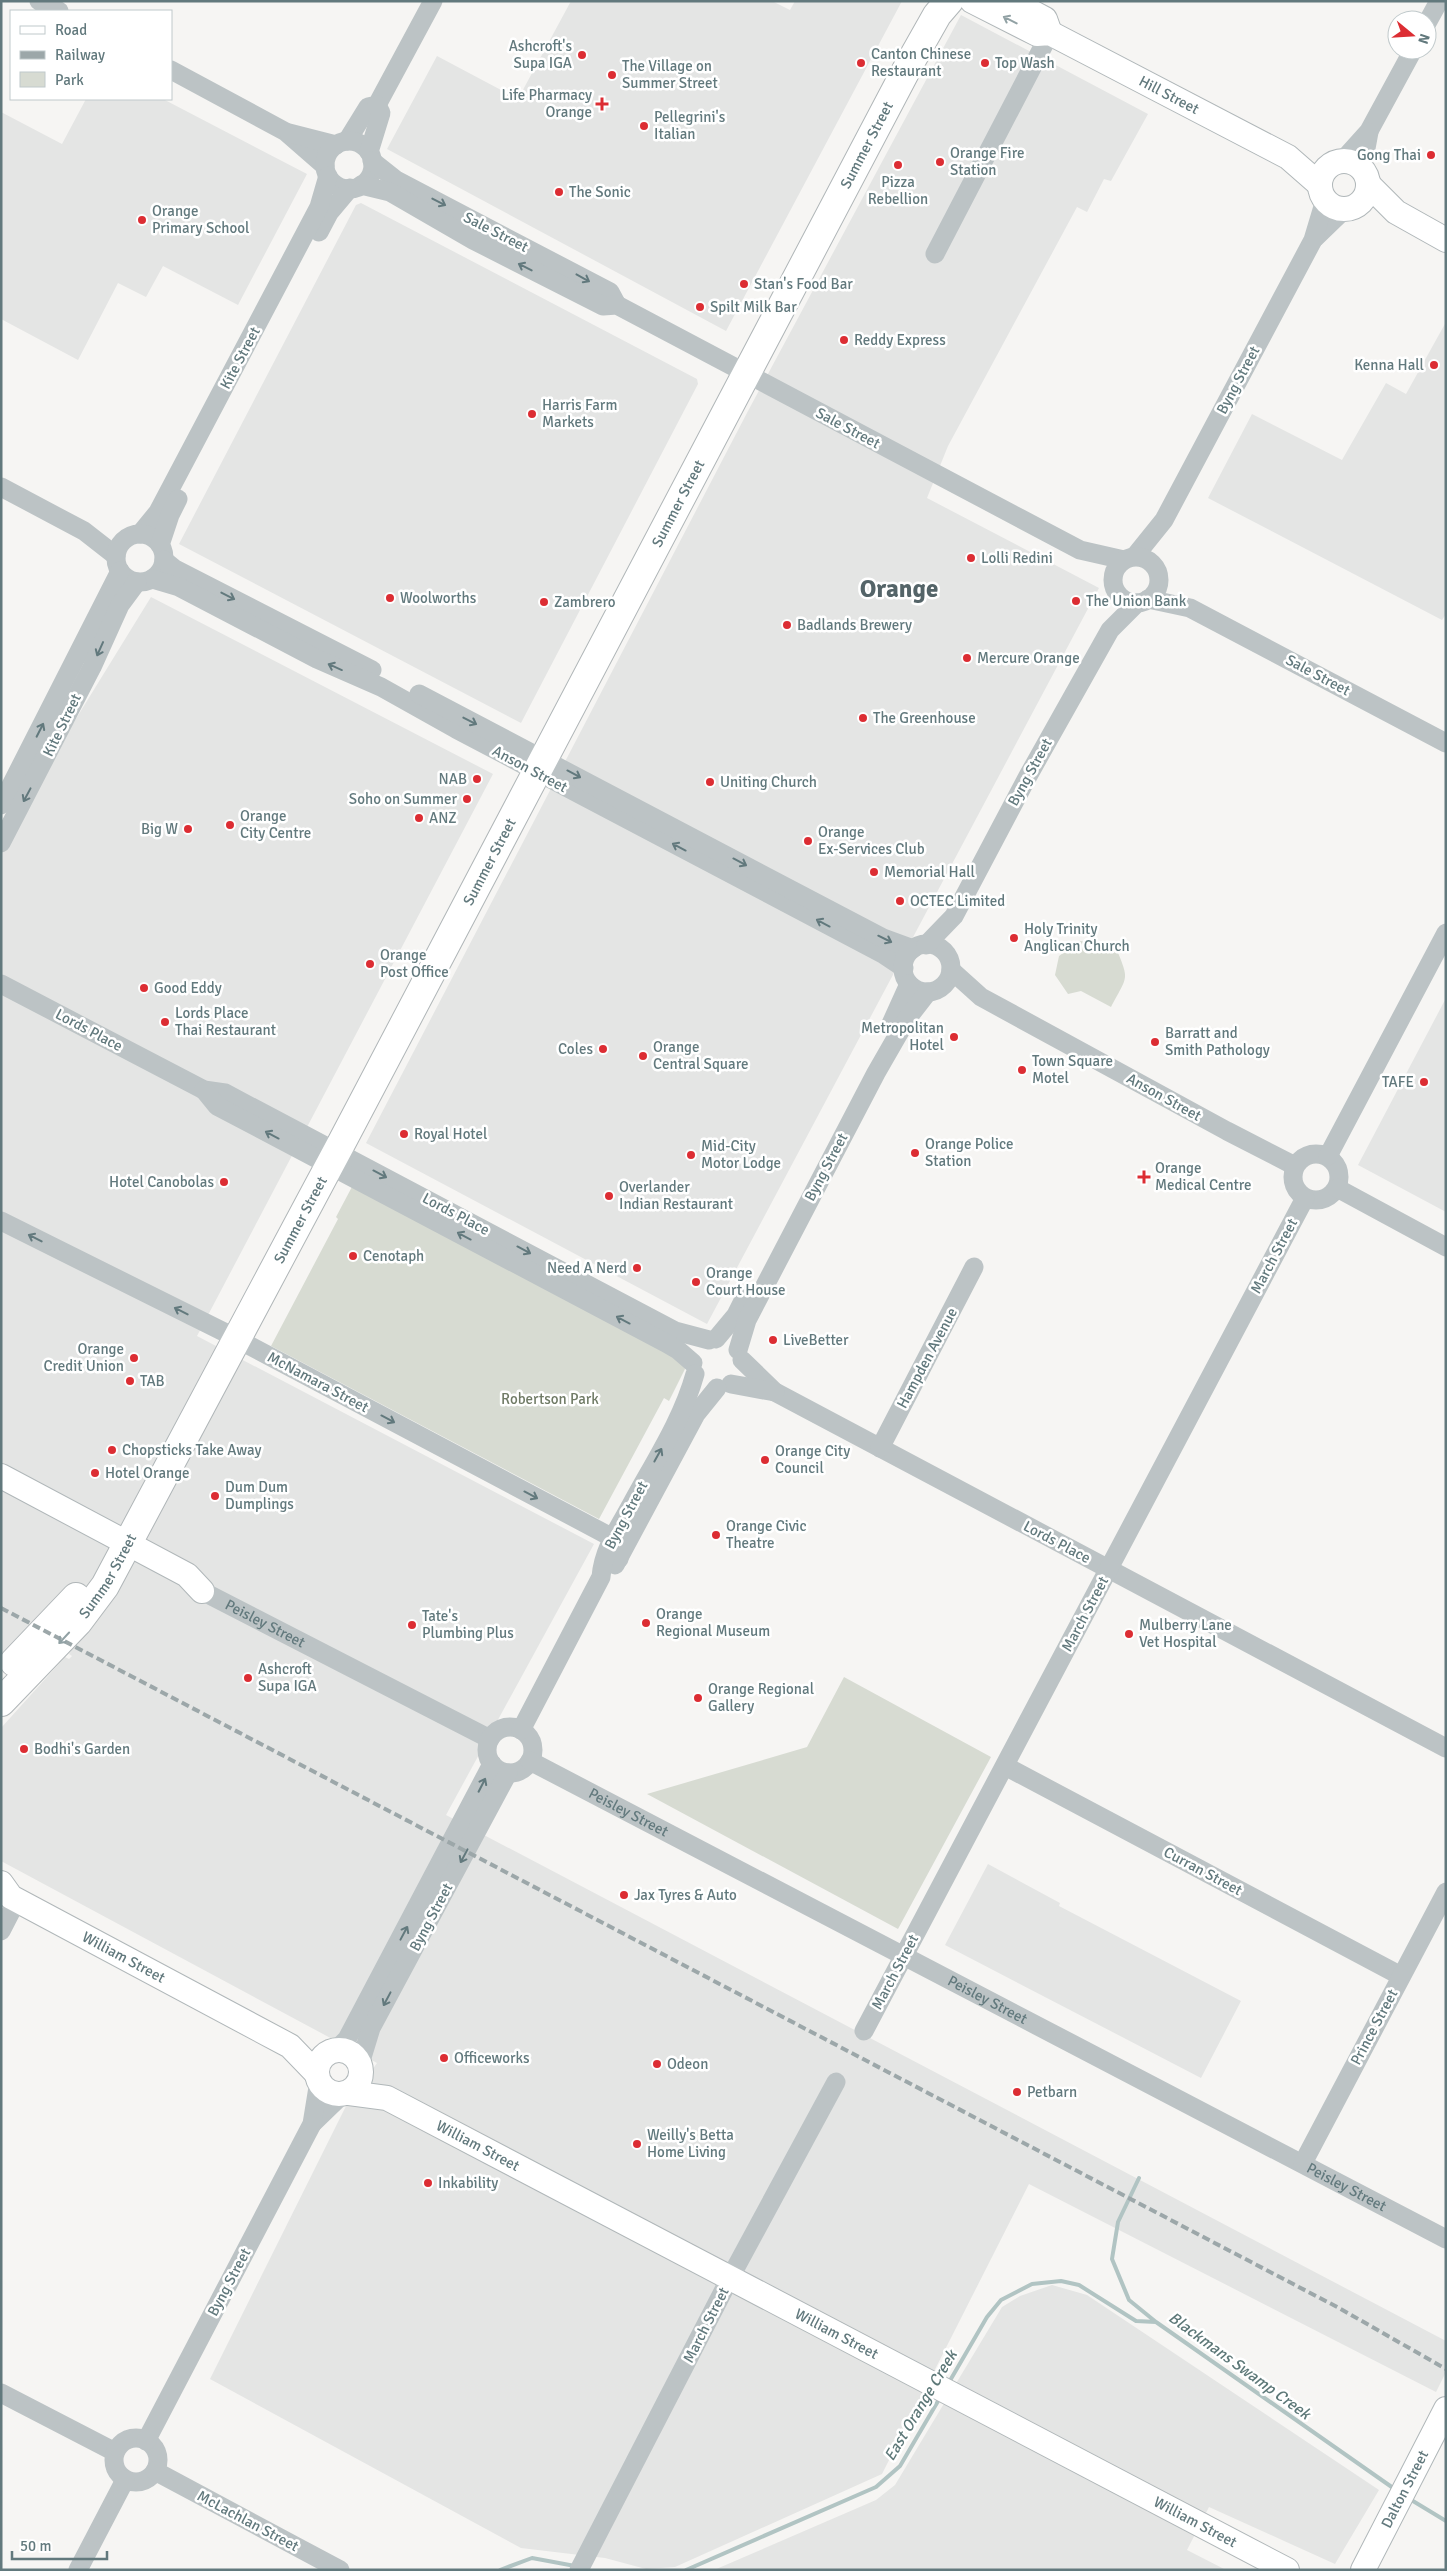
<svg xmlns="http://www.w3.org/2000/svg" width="1447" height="2571" font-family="Signika,sans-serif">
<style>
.built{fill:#e4e5e4}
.green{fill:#d7dbd2}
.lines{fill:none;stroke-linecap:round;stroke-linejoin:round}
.stream{stroke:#b1c4c3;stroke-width:4}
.major-casing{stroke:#b0b7b9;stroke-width:26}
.highway-casing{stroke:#b0b6b8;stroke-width:30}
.minor{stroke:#bcc3c5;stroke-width:19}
.major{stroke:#fff;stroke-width:24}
.highway{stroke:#fff;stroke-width:28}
.rail{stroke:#9ca7a9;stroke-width:4;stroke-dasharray:8 4;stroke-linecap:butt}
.oneway{stroke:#91a1a4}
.oneway2{stroke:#62797d}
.poi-dot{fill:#dc2d33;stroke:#fff;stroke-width:2}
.labels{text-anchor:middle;stroke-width:5;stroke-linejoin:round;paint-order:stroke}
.poi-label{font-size:15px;fill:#62797d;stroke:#fff;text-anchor:start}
.street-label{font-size:15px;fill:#62797d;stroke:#fff}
.park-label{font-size:15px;fill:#6f7a65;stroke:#fff}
.water-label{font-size:16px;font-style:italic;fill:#5d7878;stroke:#fff}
.town-label{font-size:25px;font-weight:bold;fill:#546468;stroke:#fff}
</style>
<rect width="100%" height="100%" fill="#f6f5f3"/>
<path class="built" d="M571,1H772L790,10L795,1H902L726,331L387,149L437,56L518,99Z
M961,15L1148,114L1111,181L1104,179L1087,212L1077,207L948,446L927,498L1099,588L707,1324L366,1143L748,411Z
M86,99H163L307,174L238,305L163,266L146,297L118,283L78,360L1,319V112L62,144Z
M361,203L697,379L698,384L521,723L179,544L356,205Z
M1446,322V614L1442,620L1208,498L1252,414L1342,460L1386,383L1406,394Z
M151,597L493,774L197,1336L594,1544L446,1815L1446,2341V2372L1436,2392L1029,2184L882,2474L675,2567L646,2569L605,2558L521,2548L210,2379L345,2108L377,2063L1,1861V1728L65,1657L69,1659L72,1656L69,1654L71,1651L46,1638L8,1648L1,1656V847L13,821Z
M1446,998V1212L1358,1165Z
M988,1864L1060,1903L1059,1906L1241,2001L1201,2078L945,1945Z
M1052,2285L1087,2295L1379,2490L1335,2564L1209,2507L1187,2550L1226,2570H714L876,2500L895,2485L1002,2307L1020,2296Z"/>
<path class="green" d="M1080,941L1115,945C1129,981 1129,973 1111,1007L1081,991L1068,994L1055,975L1059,956Z
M354,1183L681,1358L685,1369L669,1401L664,1398L599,1519L271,1346L338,1219L336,1217Z
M844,1677L991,1757L898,1929L647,1794L807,1747Z"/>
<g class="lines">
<path class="stream" d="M1139,2178L1118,2222L1112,2259L1129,2300L1156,2322L1396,2490
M948,2384L987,2317L1001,2300L1032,2284L1061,2281L1079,2285L1136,2321L1156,2322
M1408,2498L1446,2521
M500,2570L532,2558L575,2566
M686,2570L876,2487L900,2466L941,2396"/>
<defs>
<g id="major">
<path id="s3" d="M972,1L1037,34L1050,33L1288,157L1320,185"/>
<path d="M1011,1L1045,19L1050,33"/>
<circle cx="1344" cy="185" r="24"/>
<path d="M1368,184L1396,212L1446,240"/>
<path d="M1,1476L187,1575L202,1591"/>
<path id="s4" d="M1,1883L11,1897L290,2046L317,2074"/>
<circle cx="339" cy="2072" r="22"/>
<path id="s5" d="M349,2093L387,2098L1287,2570"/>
<path id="s6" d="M1363,2570L1446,2409"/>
</g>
<g id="highway">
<path d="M14,1662L76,1597"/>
<path id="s7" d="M1,1702L78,1622L105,1586L343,1140L911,61L937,15L949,1"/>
</g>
</defs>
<use href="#major" class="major-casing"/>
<use href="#highway" class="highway-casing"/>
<g class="minor">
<path d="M39,1L59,11"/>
<path d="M1427,23L1439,1"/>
<path d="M171,70L286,132L325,166"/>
<path d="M289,133L336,145"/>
<path d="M347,141L368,107L377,105L433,1"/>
<circle cx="349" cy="165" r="24"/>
<path d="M369,152L381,113L377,105"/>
<path d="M372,161L396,180L610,292L617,305"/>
<path d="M1342,161L1369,131L1413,50"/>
<path d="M1362,170L1369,132"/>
<path d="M361,185L390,192L473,240L603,306L617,305L1080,550L1124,560"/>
<path d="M319,232L329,213L350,188"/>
<path d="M1315,238L1345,209"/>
<path d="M935,254L1050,33"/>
<path d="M1,487L84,531L116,556"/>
<path d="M140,534L158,512L319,207L328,176"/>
<circle cx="140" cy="558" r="24"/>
<path d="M160,545L170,515L178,499"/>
<path d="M1135,556L1164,520L1313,240L1325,200"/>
<circle cx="1136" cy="580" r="23"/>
<path d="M164,560L175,569L372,670"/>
<path d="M152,579L179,587L317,659L381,687L456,729L883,954L904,968"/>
<path d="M1148,599L1190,608L1446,743"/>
<path d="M419,694L883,938L913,949"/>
<path d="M1,805L120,571"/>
<path d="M1,843L92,667L120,605L137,582"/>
<circle cx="927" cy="968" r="24"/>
<path d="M926,945L954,916L1028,776L1110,630L1137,603"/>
<path d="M951,970L981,997L1227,1131L1295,1166"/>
<path d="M1,984L204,1090L225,1093L675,1331L709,1340"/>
<path d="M890,1026L909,984"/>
<path d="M204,1090L217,1106L666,1343L678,1350L693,1363"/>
<circle cx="1316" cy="1177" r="23"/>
<path d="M1328,1156L1446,933"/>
<path d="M1337,1188L1446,1247"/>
<path d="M1,1221L224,1332L613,1538L619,1559"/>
<path d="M716,1339L736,1315L746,1295"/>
<path d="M738,1350L747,1320L876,1073L907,1019L928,992"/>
<path d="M742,1360L775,1392L1446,1748"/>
<path d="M731,1384L775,1392"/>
<path d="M880,1448L974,1267"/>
<path d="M615,1565L696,1414L717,1388"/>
<path id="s1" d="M202,1591L490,1739"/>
<circle cx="510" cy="1750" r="23"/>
<path d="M521,1730L601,1577C603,1551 617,1530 630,1507C653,1464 682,1421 695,1374"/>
<path id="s2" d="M530,1761L1446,2239"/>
<path d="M1005,1766L1401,1976"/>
<path d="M1,1931L17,1900"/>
<path d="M864,2031L1305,1198"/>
<path d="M336,2050L347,2039L492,1764"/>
<path d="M360,2064L371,2028L508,1773"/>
<path d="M312,2124L342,2095"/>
<path d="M1303,2163L1446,1892"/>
<path d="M1,2393L115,2452"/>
<circle cx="136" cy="2460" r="22"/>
<path d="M146,2441L312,2124L319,2081"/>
<path d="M155,2471L340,2570"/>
<path d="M78,2570L125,2480"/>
<path d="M579,2570L730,2278L836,2082"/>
</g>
<use href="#major" class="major"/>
<use href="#highway" class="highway"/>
<path class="rail" d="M1,1608L1339,2308L1446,2369"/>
</g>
<defs><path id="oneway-shaft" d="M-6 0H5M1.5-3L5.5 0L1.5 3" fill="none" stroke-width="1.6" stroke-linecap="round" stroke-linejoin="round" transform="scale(1.25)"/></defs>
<g class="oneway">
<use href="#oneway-shaft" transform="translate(1010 20) rotate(-153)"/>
<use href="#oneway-shaft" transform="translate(64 1638) rotate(133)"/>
</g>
<g class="oneway2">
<use href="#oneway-shaft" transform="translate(439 202) rotate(27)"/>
<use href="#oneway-shaft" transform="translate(525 267) rotate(-153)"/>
<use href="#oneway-shaft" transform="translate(583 278) rotate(29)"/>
<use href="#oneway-shaft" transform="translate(228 596) rotate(27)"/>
<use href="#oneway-shaft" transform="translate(100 649) rotate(114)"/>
<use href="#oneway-shaft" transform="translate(335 667) rotate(-156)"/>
<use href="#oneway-shaft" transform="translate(470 721) rotate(27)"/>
<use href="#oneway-shaft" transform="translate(40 730) rotate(-63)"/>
<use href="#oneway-shaft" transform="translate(574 774) rotate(28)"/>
<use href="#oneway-shaft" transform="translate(27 795) rotate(118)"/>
<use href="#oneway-shaft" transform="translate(679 847) rotate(-152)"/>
<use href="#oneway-shaft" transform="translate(740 862) rotate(28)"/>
<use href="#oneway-shaft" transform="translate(823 923) rotate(-152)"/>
<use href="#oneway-shaft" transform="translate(885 939) rotate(26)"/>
<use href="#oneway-shaft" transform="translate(272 1135) rotate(-152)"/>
<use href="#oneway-shaft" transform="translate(380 1174) rotate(28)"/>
<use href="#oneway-shaft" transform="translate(464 1236) rotate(-152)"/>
<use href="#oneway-shaft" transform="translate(35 1238) rotate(-153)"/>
<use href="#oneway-shaft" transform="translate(524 1250) rotate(28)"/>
<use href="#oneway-shaft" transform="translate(181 1311) rotate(-153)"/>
<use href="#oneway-shaft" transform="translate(623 1320) rotate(-152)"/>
<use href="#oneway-shaft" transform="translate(388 1419) rotate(28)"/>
<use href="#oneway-shaft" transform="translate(658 1455) rotate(-61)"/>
<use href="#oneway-shaft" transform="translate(531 1495) rotate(28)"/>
<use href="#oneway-shaft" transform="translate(482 1785) rotate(-63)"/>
<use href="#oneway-shaft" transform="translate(464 1856) rotate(118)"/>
<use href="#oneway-shaft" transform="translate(404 1933) rotate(-62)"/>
<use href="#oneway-shaft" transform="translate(387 1999) rotate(118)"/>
</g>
<g class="poi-dot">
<circle cx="582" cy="55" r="5"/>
<circle cx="861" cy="63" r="5"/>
<circle cx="985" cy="63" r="5"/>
<circle cx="612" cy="75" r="5"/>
<path d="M599.5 96.5h5v5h5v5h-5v5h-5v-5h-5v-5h5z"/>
<circle cx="644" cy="126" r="5"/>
<circle cx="1431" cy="155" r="5"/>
<circle cx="940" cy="162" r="5"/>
<circle cx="898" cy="165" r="5"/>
<circle cx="559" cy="192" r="5"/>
<circle cx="142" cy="220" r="5"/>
<circle cx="744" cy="284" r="5"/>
<circle cx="700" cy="307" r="5"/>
<circle cx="844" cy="340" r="5"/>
<circle cx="1434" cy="365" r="5"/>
<circle cx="532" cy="414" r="5"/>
<circle cx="971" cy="558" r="5"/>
<circle cx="390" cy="598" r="5"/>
<circle cx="1076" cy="601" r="5"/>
<circle cx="544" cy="602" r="5"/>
<circle cx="787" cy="625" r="5"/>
<circle cx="967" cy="658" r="5"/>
<circle cx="863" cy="718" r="5"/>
<circle cx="477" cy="779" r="5"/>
<circle cx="710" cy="782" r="5"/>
<circle cx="467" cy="799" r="5"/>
<circle cx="419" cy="818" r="5"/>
<circle cx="230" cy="825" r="5"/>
<circle cx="188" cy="829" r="5"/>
<circle cx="808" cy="841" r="5"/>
<circle cx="874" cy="872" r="5"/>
<circle cx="900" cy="901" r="5"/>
<circle cx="1014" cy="938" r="5"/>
<circle cx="370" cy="964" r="5"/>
<circle cx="144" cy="988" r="5"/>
<circle cx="165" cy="1022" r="5"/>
<circle cx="954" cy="1037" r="5"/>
<circle cx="1155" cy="1042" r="5"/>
<circle cx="603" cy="1049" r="5"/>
<circle cx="643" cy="1056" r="5"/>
<circle cx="1022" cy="1070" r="5"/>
<circle cx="1424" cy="1082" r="5"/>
<circle cx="404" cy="1134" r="5"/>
<circle cx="915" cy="1153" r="5"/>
<circle cx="691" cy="1155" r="5"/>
<path d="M1141.5 1169.5h5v5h5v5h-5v5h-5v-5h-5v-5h5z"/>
<circle cx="224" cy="1182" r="5"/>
<circle cx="609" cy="1196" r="5"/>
<circle cx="353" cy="1256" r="5"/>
<circle cx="637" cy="1268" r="5"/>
<circle cx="696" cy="1282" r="5"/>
<circle cx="773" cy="1340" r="5"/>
<circle cx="134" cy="1358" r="5"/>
<circle cx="130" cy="1381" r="5"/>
<circle cx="112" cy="1450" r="5"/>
<circle cx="765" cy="1460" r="5"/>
<circle cx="95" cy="1473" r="5"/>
<circle cx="215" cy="1496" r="5"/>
<circle cx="716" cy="1535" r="5"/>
<circle cx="646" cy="1623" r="5"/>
<circle cx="412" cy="1625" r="5"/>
<circle cx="1129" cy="1634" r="5"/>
<circle cx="248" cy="1678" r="5"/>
<circle cx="698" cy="1698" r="5"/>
<circle cx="24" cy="1749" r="5"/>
<circle cx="624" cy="1895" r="5"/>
<circle cx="444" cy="2058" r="5"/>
<circle cx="657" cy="2064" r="5"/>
<circle cx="1017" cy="2092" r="5"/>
<circle cx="637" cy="2144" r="5"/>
<circle cx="428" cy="2183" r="5"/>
</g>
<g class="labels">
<g class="poi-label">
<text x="572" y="51" text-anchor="end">Ashcroft's<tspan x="572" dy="17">Supa IGA</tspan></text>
<text x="871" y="59">Canton Chinese<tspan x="871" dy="17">Restaurant</tspan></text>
<text x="995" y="68">Top Wash</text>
<text x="622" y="71">The Village on<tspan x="622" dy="17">Summer Street</tspan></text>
<text x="592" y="100" text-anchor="end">Life Pharmacy<tspan x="592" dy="17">Orange</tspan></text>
<text x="654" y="122">Pellegrini's<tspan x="654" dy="17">Italian</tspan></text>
<text x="950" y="158">Orange Fire<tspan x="950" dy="17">Station</tspan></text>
<text x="1421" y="160" text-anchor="end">Gong Thai</text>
<text x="898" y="187" text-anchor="middle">Pizza<tspan x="898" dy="17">Rebellion</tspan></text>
<text x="569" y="197">The Sonic</text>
<text x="152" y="216">Orange<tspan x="152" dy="17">Primary School</tspan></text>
<text x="754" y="289">Stan's Food Bar</text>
<text x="710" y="312">Spilt Milk Bar</text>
<text x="854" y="345">Reddy Express</text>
<text x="1424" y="370" text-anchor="end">Kenna Hall</text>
<text x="542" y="410">Harris Farm<tspan x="542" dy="17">Markets</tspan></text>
<text x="981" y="563">Lolli Redini</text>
<text x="400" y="603">Woolworths</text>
<text x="1086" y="606">The Union Bank</text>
<text x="554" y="607">Zambrero</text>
<text x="797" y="630">Badlands Brewery</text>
<text x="977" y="663">Mercure Orange</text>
<text x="873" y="723">The Greenhouse</text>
<text x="467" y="784" text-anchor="end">NAB</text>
<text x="720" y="787">Uniting Church</text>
<text x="457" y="804" text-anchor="end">Soho on Summer</text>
<text x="240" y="821">Orange<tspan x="240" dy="17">City Centre</tspan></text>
<text x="429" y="823">ANZ</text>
<text x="178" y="834" text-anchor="end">Big W</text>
<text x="818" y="837">Orange<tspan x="818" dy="17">Ex-Services Club</tspan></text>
<text x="884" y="877">Memorial Hall</text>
<text x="910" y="906">OCTEC Limited</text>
<text x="1024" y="934">Holy Trinity<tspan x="1024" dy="17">Anglican Church</tspan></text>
<text x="380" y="960">Orange<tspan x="380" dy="17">Post Office</tspan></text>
<text x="154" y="993">Good Eddy</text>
<text x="175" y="1018">Lords Place<tspan x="175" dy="17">Thai Restaurant</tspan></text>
<text x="944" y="1033" text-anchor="end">Metropolitan<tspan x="944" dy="17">Hotel</tspan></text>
<text x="1165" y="1038">Barratt and<tspan x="1165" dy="17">Smith Pathology</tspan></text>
<text x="653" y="1052">Orange<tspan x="653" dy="17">Central Square</tspan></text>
<text x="593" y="1054" text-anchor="end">Coles</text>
<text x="1032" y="1066">Town Square<tspan x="1032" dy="17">Motel</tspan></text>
<text x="1414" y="1087" text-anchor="end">TAFE</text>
<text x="414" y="1139">Royal Hotel</text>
<text x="925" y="1149">Orange Police<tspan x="925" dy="17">Station</tspan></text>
<text x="701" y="1151">Mid-City<tspan x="701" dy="17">Motor Lodge</tspan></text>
<text x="1155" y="1173">Orange<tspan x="1155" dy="17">Medical Centre</tspan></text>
<text x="214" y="1187" text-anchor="end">Hotel Canobolas</text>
<text x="619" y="1192">Overlander<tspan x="619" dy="17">Indian Restaurant</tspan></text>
<text x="363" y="1261">Cenotaph</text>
<text x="627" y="1273" text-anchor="end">Need A Nerd</text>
<text x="706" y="1278">Orange<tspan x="706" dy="17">Court House</tspan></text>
<text x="783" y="1345">LiveBetter</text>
<text x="124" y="1354" text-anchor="end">Orange<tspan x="124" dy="17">Credit Union</tspan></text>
<text x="140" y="1386">TAB</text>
<text x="122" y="1455">Chopsticks Take Away</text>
<text x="775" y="1456">Orange City<tspan x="775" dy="17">Council</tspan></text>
<text x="105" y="1478">Hotel Orange</text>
<text x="225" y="1492">Dum Dum<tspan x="225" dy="17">Dumplings</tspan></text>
<text x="726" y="1531">Orange Civic<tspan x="726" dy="17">Theatre</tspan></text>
<text x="656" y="1619">Orange<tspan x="656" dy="17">Regional Museum</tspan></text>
<text x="422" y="1621">Tate's<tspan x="422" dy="17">Plumbing Plus</tspan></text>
<text x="1139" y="1630">Mulberry Lane<tspan x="1139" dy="17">Vet Hospital</tspan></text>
<text x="258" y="1674">Ashcroft<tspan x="258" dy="17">Supa IGA</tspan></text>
<text x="708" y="1694">Orange Regional<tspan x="708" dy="17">Gallery</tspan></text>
<text x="34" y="1754">Bodhi's Garden</text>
<text x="634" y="1900">Jax Tyres &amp; Auto</text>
<text x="454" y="2063">Officeworks</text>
<text x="667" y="2069">Odeon</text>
<text x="1027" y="2097">Petbarn</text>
<text x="647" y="2140">Weilly's Betta<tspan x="647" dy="17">Home Living</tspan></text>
<text x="438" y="2188">Inkability</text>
</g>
<g class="street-label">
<text dy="5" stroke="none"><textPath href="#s3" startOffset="220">Hill Street</textPath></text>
<text dy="5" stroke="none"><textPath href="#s7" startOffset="1786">Summer Street</textPath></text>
<text transform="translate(496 232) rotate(27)" y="5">Sale Street</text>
<text transform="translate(240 358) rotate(-62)" y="5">Kite Street</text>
<text transform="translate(1238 380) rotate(-62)" y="5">Byng Street</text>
<text transform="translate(848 428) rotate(28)" y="5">Sale Street</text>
<text dy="5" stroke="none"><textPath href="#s7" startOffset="1381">Summer Street</textPath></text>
<text transform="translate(1318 675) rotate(28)" y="5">Sale Street</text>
<text transform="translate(62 725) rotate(-64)" y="5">Kite Street</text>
<text transform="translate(530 769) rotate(28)" y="5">Anson Street</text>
<text transform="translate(1030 772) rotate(-61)" y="5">Byng Street</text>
<text dy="5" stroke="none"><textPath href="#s7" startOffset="976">Summer Street</textPath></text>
<text transform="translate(89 1030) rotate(28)" y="5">Lords Place</text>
<text transform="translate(1164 1097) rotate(29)" y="5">Anson Street</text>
<text transform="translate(826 1167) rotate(-62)" y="5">Byng Street</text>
<text transform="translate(456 1214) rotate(28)" y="5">Lords Place</text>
<text dy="5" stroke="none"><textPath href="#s7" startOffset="571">Summer Street</textPath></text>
<text transform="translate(1274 1256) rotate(-62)" y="5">March Street</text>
<text transform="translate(927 1358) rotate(-62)" y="5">Hampden Avenue</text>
<text transform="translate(318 1382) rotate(28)" y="5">McNamara Street</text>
<text transform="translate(626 1515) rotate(-62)" y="5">Byng Street</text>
<text transform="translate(1057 1542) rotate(28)" y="5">Lords Place</text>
<text dy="5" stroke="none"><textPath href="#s7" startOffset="166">Summer Street</textPath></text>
<text transform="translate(1085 1614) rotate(-62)" y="5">March Street</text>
<text dy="5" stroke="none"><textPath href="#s1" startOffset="71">Peisley Street</textPath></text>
<text dy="5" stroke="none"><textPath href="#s2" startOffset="111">Peisley Street</textPath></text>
<text transform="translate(1203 1871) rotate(28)" y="5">Curran Street</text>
<text transform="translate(431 1917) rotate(-62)" y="5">Byng Street</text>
<text dy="5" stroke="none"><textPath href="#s4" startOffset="145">William Street</textPath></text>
<text transform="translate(895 1972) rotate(-62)" y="5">March Street</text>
<text dy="5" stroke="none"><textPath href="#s2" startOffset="516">Peisley Street</textPath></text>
<text transform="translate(1374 2027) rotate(-62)" y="5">Prince Street</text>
<text dy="5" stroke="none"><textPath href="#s5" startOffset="141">William Street</textPath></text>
<text dy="5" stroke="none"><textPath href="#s2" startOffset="921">Peisley Street</textPath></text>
<text transform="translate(229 2282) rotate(-62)" y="5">Byng Street</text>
<text transform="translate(706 2325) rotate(-63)" y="5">March Street</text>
<text dy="5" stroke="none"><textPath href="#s5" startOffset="546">William Street</textPath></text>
<text dy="5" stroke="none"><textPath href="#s6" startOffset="91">Dalton Street</textPath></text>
<text transform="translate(248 2521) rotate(28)" y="5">McLachlan Street</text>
<text dy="5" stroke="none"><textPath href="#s5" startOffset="951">William Street</textPath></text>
</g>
<g class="park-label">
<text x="550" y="1404">Robertson Park</text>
</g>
<g class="water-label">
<text transform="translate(1240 2365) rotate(36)" y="6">Blackmans Swamp Creek</text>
<text transform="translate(920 2405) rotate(-59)" y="6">East Orange Creek</text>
</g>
<g class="town-label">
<text x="899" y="597">Orange</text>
</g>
</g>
<rect width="1447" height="2571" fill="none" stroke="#62797d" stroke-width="5"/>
<rect x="10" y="10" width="162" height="90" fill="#ffffff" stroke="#c0c9cb"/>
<rect x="20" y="26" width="25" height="8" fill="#ffffff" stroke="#c0c9cb"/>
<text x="55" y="35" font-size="15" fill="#62797d">Road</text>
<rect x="20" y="51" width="25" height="8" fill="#9ca7a9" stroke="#c0c9cb"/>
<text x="55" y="60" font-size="15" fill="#62797d">Railway</text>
<rect x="20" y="72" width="25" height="15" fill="#d7dbd2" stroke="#c0c9cb"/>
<text x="55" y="85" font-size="15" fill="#62797d">Park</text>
<g transform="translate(1412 35) rotate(108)"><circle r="24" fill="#ffffff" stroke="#c0c9cb"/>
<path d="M0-4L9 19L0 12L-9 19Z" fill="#dc2d33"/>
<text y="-8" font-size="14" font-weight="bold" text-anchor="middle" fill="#62797d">N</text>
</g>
<path d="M12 2551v8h95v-8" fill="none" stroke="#62797d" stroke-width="2.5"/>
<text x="20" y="2551" font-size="15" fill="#62797d" stroke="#ffffff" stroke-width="4" paint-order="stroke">50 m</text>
</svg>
